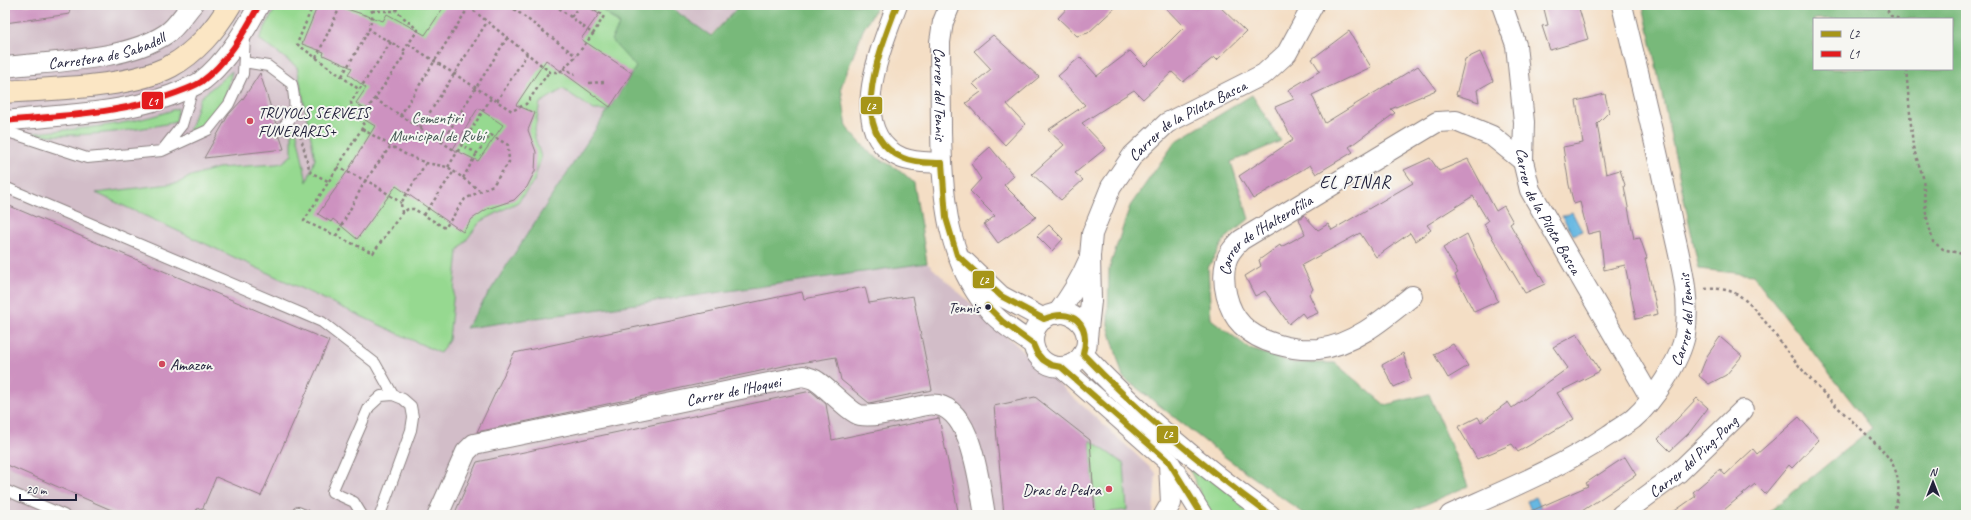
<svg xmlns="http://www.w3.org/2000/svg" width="1971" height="520" font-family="Caveat,sans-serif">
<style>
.industrial{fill:#d2bdc8}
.green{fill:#96d990;stroke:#5c7e66}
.forest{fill:#78b97a;stroke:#4d6e5a;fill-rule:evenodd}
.water{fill:#66b8e2;stroke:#446d8e}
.building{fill:#cd92c0;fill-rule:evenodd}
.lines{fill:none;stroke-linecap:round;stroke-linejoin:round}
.lane-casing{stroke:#8b8080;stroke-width:12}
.street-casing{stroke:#8b8080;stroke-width:22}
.secondary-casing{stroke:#8b8080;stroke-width:24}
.path{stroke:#8b8080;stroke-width:2.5;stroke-dasharray:3 3;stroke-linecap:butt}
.lane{stroke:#fff;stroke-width:10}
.street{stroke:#fff;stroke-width:20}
.secondary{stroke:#fbe6c4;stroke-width:22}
.bus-1-casing{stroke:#f6f6f2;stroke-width:9}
.bus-2-casing{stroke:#f6f6f2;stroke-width:9}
.bus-1{stroke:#a69518;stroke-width:6}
.bus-2{stroke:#e31b1d;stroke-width:6}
.poi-dot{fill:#d1495b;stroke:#f6f6f2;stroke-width:1.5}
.bus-dot{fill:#22223b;stroke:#f6f6f2;stroke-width:1.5}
.labels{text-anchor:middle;stroke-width:4;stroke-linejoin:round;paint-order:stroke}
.bus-label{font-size:15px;fill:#22223b;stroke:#f6f6f2;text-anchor:end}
.street-label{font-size:16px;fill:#22223b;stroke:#f6f6f2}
.poi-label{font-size:16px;fill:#22223b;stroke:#f6f6f2;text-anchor:start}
.park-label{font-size:16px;fill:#455954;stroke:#f6f6f2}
.neighbourhood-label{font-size:17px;letter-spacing:1px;fill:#22223b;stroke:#f6f6f2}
.line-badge{stroke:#f6f6f2;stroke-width:1.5}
.badge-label{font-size:11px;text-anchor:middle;font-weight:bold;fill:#fff}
</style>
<rect width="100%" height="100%" fill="#f6f6f2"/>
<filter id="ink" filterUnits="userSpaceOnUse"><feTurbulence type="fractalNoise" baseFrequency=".025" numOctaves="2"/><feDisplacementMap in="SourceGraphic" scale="8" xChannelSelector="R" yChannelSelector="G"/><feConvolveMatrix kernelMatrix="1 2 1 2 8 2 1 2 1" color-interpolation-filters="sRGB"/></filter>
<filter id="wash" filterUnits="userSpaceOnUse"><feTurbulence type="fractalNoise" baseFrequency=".012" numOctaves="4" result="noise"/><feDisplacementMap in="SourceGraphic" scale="16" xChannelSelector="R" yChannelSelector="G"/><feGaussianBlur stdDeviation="0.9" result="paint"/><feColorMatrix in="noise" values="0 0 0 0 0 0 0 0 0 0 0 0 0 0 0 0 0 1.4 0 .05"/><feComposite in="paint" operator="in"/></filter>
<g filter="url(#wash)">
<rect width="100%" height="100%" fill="#f4dec5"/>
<path class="industrial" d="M5,5H740L696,50H647L467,328L927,263L1156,473L1153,515H5Z"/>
<path class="green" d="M277,5H596L620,25L636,67L617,110H594L563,89L540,103L534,134L541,157L534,181L518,202L480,222L458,251L449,340L440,353L96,193L178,183L191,176L218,168L276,164L282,163L292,155V127L295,124L307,182L315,159L297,67L259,39Z
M232,71C225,102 220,119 189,132L200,98Z
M178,108L176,122C128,132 75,138 26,134C77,128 129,127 178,108Z
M1090,440L1124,464L1127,510L1095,514Z
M1195,466L1259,515H1210L1190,470Z"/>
<path class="forest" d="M596,5H667L711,36L740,5H878L863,30L841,87L847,128L871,154L901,171L914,183L927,263L466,328L636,67L611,40L620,24Z
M1643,5H1966V515H1765L1872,428L1753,275L1699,269ZM1814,19H1952V69H1814Z
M1252,95L1281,141L1231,162L1249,219L1225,239L1208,268L1211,319L1250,349L1294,363H1335L1385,405L1429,394L1468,486L1401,515H1306L1225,457L1123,377L1108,325L1109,269L1130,206L1175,142Z"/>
<path class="water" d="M1572,212L1582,231L1573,235L1562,216H1565Z
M1536,497L1544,515H1533L1527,501Z"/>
<g id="blocks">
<path class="building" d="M5,5H69L70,14L5,23Z
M318,5H335L383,21L387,14L425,35L445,5H585L599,14L581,39L632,73L610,107L546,60L516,105L535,113L528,130L536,152L535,171L527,187L514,200L487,209L472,219L463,232L396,186L357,239L333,219L331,222L318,214L347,172L375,126L365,120L370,113L356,103L366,88L348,74L352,68L323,55L324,52L302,44ZM478,108L503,125L478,161L453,149Z
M1070,5H1118L1088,33L1077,36L1058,18Z
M1163,5H1218L1246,32L1217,60L1214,57L1183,82L1172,72L1143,99L1134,90L1082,123L1106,148L1075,173L1083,180L1061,200L1032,174L1064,145L1048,130L1085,105L1058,76L1080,57L1097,76L1130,51L1145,66L1184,27Z
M1543,5H1578L1588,39L1550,50L1542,26L1548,25Z
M1349,31L1371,67L1312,95L1325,123L1418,66L1436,90L1391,109L1395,113L1349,147L1353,152L1316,174L1310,165L1253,199L1239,176L1293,140L1275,107L1294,99L1288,90L1320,71L1312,59Z
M993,35L1039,77L1007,104L1025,124L1005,145L966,103L981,92L973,84L991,69L974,51Z
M1480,52L1493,81L1477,90L1479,102L1456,95L1465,59Z
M260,73L276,124L272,129V133L276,137H280L284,149L204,158L229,114L243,99Z
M1605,94L1609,112L1597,124L1606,174L1620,170L1625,185L1624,186L1634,239L1640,238L1647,258L1645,259L1658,314L1636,319L1625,265L1604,270L1600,231L1588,234L1580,202L1574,204L1569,185L1563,147L1583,143L1576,101Z
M990,147L1014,176L1004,185L1036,217L998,243L984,224L995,216L970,191L981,179L971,164Z
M1430,158L1439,171L1468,159L1496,211L1504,206L1513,222L1510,224L1545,284L1525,293L1484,224L1488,221L1473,196L1427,225L1431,230L1415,241L1410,233L1376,257L1360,233L1302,265L1313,289L1309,294L1318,313L1306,318L1302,313L1289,324L1265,291L1255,296L1245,276L1261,266L1259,260L1280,245L1281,247L1305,234L1299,219L1304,215L1318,230L1328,224L1332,230L1413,183L1404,170Z
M5,204L329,341L261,496L216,477L203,508L197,509L195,515H123L5,464Z
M1049,225L1063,239L1052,251L1037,236Z
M1467,234L1498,301L1474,312L1455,275L1458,273L1443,248Z
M865,287L869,303L913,296L932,390L869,403L841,380L836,357L788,365L477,432L514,353L802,292L804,299Z
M1577,334L1600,371L1557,393L1574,419L1518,452L1512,444L1477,459L1458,427L1478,417L1481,422L1508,402L1512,408L1568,368L1553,347Z
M1720,337L1742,356L1726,375L1709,384L1699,376L1707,356Z
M1453,344L1468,366L1448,378L1434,354Z
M1403,353L1411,379L1394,387L1382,365Z
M811,391L826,404L832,440L939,418L958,511L938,515H454L477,462Z
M1035,397L1090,440L1095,514L1004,515L994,406Z
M1697,398L1708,408L1689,433L1670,451L1658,439Z
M1799,417L1819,440L1792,468L1789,465L1765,494L1755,484L1718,515H1669L1696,496L1693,492L1720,469L1725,475L1753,449L1757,454Z
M1625,457L1636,475L1576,515H1522L1588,486L1586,483Z"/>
</g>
</g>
<g filter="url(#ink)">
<use href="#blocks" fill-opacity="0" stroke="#8b8080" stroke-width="1"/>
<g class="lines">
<defs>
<path id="lane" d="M244,62L268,66L292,84C296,108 298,115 278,131
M5,131L87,158L162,151L208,130L229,104L243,74L245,37
M163,149L182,125L194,85
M5,187L322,322L375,363L393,395
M5,490L64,515
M298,512L305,515
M201,514L202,515
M362,515L354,502L332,492L369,407L381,396L393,395L403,399L411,406L413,417L411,430L380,515"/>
<g id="street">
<path d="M897,5C882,46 843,133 902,158C914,163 929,162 942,163"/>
<path id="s1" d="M950,5L943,22L940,42C940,71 941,101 941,130C942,195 946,262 992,313C1003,325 1019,335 1033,344"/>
<path id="s2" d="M1502,5L1516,45L1524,122L1523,161L1530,190L1651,399"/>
<path id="s3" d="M5,67C53,61 125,61 166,34C176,28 184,14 192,5"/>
<path d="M5,121C62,114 132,114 184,90C190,87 198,85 203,80C226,62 245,31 259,5"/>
<path d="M965,262L1001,296L1044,319"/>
<path id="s4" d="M1412,296C1385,318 1354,345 1318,349C1294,351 1259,343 1242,325C1227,310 1221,282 1226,262C1228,253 1235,246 1241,240L1437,122L1456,121L1492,136L1523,161"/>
<circle cx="1060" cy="340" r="27"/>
<path d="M1057,314C1070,297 1080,281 1088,262"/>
<path id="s5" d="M1087,338L1091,301L1090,256L1092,234L1111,187L1133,155L1167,123L1264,74L1287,53L1313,5"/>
<path d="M1083,354C1139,415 1203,467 1270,515"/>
<path d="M1061,367L1169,462L1202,515"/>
<path id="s6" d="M438,515L466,452L474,444L803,376C807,377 812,378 815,380C826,386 850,413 860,415C877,418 909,408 927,405C972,398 979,484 985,515"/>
<path d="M1164,515L1171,503L1169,464"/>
<path id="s7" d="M1450,515C1503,491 1560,468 1609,435C1616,430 1625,425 1633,419C1653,402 1680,361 1685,335C1691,297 1680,260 1672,223C1658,150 1639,77 1622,5"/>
<path id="s8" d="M1621,515L1678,473L1743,410"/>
</g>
<path id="secondary" d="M5,92C54,88 127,89 171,66C195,53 216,29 230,5"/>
</defs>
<use href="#lane" class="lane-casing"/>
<use href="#street" class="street-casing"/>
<use href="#secondary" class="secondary-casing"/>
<path class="path" d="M313,5L297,44L360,90
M368,5L373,13L369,30L404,50L418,30L396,11
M509,5L576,56
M590,5L604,16L593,34
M1884,5L1891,16L1900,19
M469,7L550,72H560L576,56L593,34L555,5
M372,11H396L398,5
M571,17L580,5
M391,42L351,102L352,108L364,125L304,221L373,253L402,213L408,209H414L445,228L465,199L493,185L509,162L508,145L491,135L477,153L461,145
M408,44L512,111L526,104L549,72
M316,58L341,5
M563,68L575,74
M1906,69L1913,147L1923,177L1926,214L1933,242L1943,249L1966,255
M342,76L369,30
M589,83L604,82
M375,99L457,152
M497,101L527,54
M400,116L470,5
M360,120L404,56V50
M420,128L487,22
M362,129L405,154L426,163L448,167L479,190
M299,130L310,172L328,181
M442,142L507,38
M337,167L375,185L401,203
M448,167L491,98
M463,178L477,153
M402,213L401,203L426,163
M424,215L454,171
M336,236L365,181L390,147
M1705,289C1716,288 1730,289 1740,296C1761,311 1778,341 1795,361C1816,387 1839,409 1863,431C1874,442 1886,452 1893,465C1901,480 1900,501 1891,515"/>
<use href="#lane" class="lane"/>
<use href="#street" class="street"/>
<use href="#secondary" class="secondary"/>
<defs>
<path id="bus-1" d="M897,5C881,48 844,132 903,158C915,164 929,162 942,163
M942,163L946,218L957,255L1001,296L1044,319C1073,307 1091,324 1083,354C1140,414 1203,466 1270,515
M987,306L1003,322L1033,344L1037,353L1043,360L1051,365L1061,367L1169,462L1202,515"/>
<path id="bus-2" d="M5,121C62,115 122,114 176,93C184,90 193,87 201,82C227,63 244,33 259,5"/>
</defs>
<use href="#bus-1" class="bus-1-casing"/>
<use href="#bus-2" class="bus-2-casing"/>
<use href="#bus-1" class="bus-1"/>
<use href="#bus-2" class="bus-2"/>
</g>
</g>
<g class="poi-dot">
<circle cx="250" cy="121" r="4"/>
<circle cx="162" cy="364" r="4"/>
<circle cx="1109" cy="489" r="4"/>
</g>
<circle class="bus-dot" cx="988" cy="307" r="3.5"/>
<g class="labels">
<g class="bus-label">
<text x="980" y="313">Tennis</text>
</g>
<g class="street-label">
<text dy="6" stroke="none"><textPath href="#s3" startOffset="103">Carretera de Sabadell</textPath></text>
<text dy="6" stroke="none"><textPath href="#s1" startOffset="91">Carrer del Tennis</textPath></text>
<text dy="6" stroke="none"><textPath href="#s5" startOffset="259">Carrer de la Pilota Basca</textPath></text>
<text dy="6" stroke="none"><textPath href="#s2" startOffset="215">Carrer de la Pilota Basca</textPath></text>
<text dy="6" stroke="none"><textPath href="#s4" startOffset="306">Carrer de l'Halterofília</textPath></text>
<text dy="6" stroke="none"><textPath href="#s7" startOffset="322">Carrer del Tennis</textPath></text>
<text dy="6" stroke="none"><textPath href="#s6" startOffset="345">Carrer de l'Hoquei</textPath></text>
<text dy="6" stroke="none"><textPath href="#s8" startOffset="93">Carrer del Ping-Pong</textPath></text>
</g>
<g class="poi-label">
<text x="258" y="118">TRUYOLS SERVEIS<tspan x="258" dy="18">FUNERARIS+</tspan></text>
<text x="170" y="370">Amazon</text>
<text x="1101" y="495" text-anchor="end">Drac de Pedra</text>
</g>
<g class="park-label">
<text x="437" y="123">Cementiri<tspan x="437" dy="18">Municipal de Rubí</tspan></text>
</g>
<g class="neighbourhood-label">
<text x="1355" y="188">EL PINAR</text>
</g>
</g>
<g class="line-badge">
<rect x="141" y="91" width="23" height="19" rx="4" fill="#e31b1d"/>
<rect x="860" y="96" width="23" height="19" rx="4" fill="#a69518"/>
<rect x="972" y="270" width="23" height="19" rx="4" fill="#a69518"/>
<rect x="1156" y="425" width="23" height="19" rx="4" fill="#a69518"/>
</g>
<g class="badge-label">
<text x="153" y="105">L1</text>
<text x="871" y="110">L2</text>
<text x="984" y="284">L2</text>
<text x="1168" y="438">L2</text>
</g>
<rect width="1971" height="520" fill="none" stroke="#f6f6f2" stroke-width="20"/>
<rect x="1813" y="18" width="140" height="52" fill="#f6f6f2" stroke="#a1a1a9"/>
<rect x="1821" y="31" width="20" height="6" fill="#a69518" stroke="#a1a1a9"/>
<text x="1849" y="38" font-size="12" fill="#22223b">L2</text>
<rect x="1821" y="51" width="20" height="6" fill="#e31b1d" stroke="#a1a1a9"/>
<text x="1849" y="58" font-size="12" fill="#22223b">L1</text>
<g transform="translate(1933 482)" stroke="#f6f6f2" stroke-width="3" paint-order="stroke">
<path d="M0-3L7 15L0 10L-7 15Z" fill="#22223b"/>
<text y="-6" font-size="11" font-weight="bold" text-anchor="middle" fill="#22223b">N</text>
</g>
<path d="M20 494v6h56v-6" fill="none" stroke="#22223b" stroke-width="2"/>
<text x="26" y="494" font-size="12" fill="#22223b" stroke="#f6f6f2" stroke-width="3" paint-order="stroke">20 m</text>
</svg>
